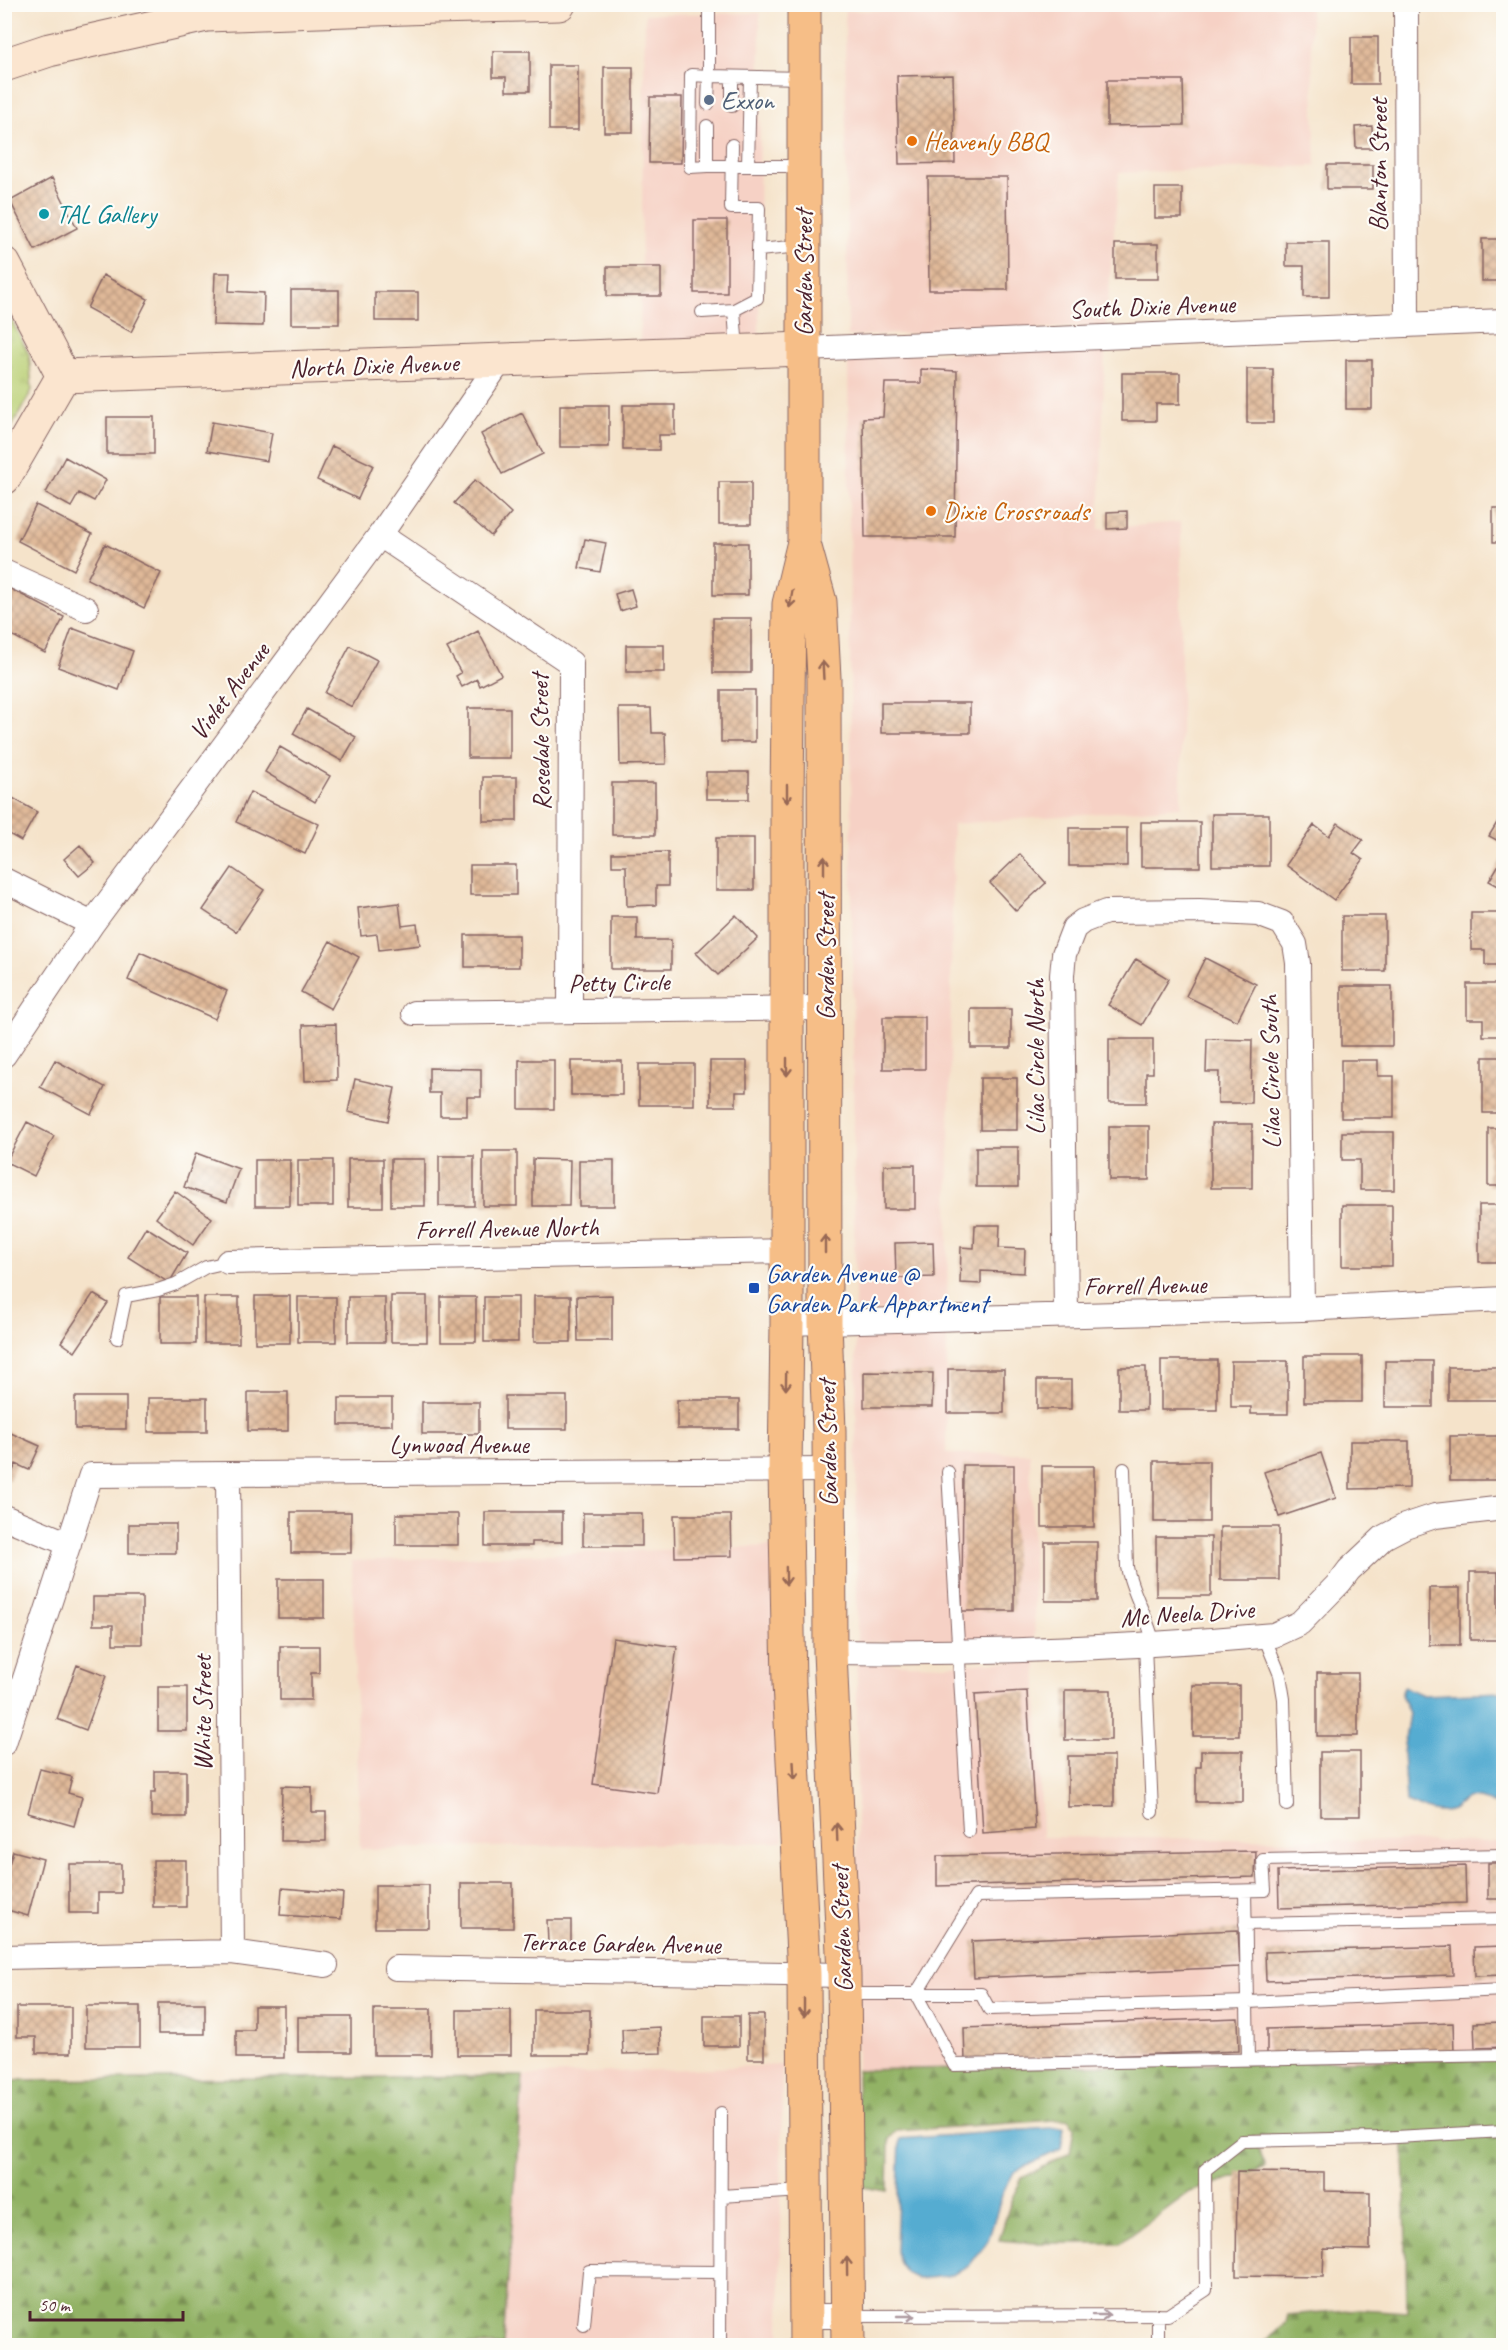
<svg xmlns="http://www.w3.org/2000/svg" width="1508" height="2350" font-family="Caveat,sans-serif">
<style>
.built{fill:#f6d1c5}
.grass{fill:url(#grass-tufts);stroke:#82774f;stroke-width:1.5}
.forest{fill:url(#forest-firs);stroke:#6e6848;stroke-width:1.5}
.water{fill:#54acd1;stroke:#4f667e;stroke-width:1.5}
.building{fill:url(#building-cross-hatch)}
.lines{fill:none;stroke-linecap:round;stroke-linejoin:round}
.lane-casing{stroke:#866463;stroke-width:14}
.street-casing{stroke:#866463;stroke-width:26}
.secondary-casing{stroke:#866463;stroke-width:35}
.primary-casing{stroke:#866463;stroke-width:35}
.lane{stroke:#fff;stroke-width:12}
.street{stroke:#fff;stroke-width:24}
.secondary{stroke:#fbe5cf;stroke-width:33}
.primary{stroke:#f6be87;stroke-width:33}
.oneway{stroke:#976754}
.oneway2{stroke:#ae9aa0}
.service-dot{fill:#5c6f8a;stroke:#fdfcf7;stroke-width:2}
.food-dot{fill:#e8710a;stroke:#fdfcf7;stroke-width:2}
.culture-dot{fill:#0f9aa8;stroke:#fdfcf7;stroke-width:2}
.transit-dot{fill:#1a4fb4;stroke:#fdfcf7;stroke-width:2}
.labels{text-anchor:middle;stroke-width:4.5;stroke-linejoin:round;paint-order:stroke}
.service-label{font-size:26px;fill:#4e5e75;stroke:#fdfcf7;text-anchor:start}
.food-label{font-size:26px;fill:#c56008;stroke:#fdfcf7;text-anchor:start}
.street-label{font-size:26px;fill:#4a1f2b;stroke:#fdfcf7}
.culture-label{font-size:26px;fill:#0d838f;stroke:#fdfcf7;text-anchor:start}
.transit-label{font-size:26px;fill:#164399;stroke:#fdfcf7;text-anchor:start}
</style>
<defs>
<pattern id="grass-tufts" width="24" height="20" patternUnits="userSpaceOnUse" patternTransform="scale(1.5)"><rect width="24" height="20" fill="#b9cf73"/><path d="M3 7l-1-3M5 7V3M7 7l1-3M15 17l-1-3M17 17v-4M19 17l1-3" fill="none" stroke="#a1b164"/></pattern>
<pattern id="forest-firs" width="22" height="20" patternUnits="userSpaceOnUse" patternTransform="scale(1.5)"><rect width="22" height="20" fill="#92b265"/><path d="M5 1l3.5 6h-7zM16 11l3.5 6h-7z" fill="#799053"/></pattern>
<pattern id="building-cross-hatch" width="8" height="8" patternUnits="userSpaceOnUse" patternTransform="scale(1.5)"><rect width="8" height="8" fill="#e0b999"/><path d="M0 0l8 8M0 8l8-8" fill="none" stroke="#b8967d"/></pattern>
</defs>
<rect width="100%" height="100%" fill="#fdfcf7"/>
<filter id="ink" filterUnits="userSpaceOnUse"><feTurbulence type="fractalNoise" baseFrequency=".0167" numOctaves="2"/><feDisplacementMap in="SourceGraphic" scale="12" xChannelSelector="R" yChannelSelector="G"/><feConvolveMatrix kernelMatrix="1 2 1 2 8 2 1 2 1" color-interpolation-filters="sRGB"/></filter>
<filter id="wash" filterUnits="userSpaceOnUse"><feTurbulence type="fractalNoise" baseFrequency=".008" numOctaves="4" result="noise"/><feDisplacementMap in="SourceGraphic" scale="24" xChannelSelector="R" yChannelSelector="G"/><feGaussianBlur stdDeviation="1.35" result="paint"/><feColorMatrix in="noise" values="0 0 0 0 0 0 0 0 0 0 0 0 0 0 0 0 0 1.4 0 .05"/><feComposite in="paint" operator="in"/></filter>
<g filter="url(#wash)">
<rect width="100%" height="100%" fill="#f5e3ca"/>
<path class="built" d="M1310,5L1316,166L1119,173L1106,326L848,336L845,11Z
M760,13L759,340L640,344L645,14Z
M1105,347L1099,529L1181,522V807L953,824L947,1309L855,1312L848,357Z
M947,1330L946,1454L1030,1453L1035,1640L857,1642L856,1333Z
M774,1546L783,1842L360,1849L352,1561Z
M1036,1661L1042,1837L1503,1842V2058L857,2070V1663L947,1665Z
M782,2065L780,2345L503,2346L523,2076Z"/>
<path class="grass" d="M5,308L29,354L32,390L5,439Z"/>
<path class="forest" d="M1503,2058V2345H1262L1286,2323L1288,2315L1360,2309L1407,2312L1404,2138L1253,2136L1266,2167L1190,2192L1120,2243H1034L999,2240L1012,2198L1022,2178L1070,2153L1074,2128L1069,2119L896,2131L889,2139L888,2191L858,2186L857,2070Z
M523,2076L503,2345H5V2080Z"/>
<path class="water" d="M1404,1687L1423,1695L1503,1692V1806C1491,1805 1480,1796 1467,1799C1461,1801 1457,1807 1452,1810C1437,1816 1420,1807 1406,1802L1403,1752L1409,1713L1401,1695Z
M1064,2127L1061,2149L1014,2172L1002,2195L988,2241L969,2266L947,2276L918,2279L906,2273L899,2263L896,2251L900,2139Z"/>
<g id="blocks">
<path class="building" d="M1351,37H1378V84H1351Z
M493,51H530V91H506V77H493Z
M549,65H578V130H549Z
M604,67H633V132H604Z
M953,75L955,163L899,164L897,76Z
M1107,80H1183L1184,125L1107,126Z
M650,97H682L681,163H649Z
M1372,126L1373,148H1356L1355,127Z
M1327,165H1373V189H1327Z
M928,177H1007L1008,290H929Z
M52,178L77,228L35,250L10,201Z
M1155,188H1182V218H1155Z
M694,220H727V293H694Z
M1482,239H1504V281H1482Z
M1286,242H1329V297H1304V266H1286Z
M1115,244H1158V279H1115Z
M607,267H661V296H607Z
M215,273H230L229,291L264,293L263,326L213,325Z
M103,275L148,299L131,332L87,308Z
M291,290H339V324H291Z
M375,292H418V321H375Z
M1346,360H1372V409H1346Z
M921,369L957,371L955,537H865L863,418L883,417L885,383H921Z
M1247,369H1273V423H1247Z
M1122,373H1180V404H1156V421H1122Z
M560,405H609V447H560Z
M623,405H675V435H659V450H623Z
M522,413L543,454L502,474L481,434Z
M107,417H154V454H107Z
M212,422L272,433L267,461L207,451Z
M332,446L373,465L358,499L317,480Z
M65,457L106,480L94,501L79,493L71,507L46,493Z
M475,480L511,513L491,536L454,503Z
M719,482H751V524H719Z
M36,505L92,534L74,570L18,541Z
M1493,508H1504V542H1493Z
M1127,511V528L1107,529V512Z
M585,539L606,543L600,572L579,568Z
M713,543H748V595H713Z
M105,544L161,573L144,608L87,579Z
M7,587L64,617L45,653L4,631V592Z
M631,589L636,606L620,611L615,594Z
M713,618H751V673H713Z
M72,628L133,651L119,690L58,667Z
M478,631L501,675L480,686L477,679L462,687L456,676L461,673L447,648Z
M626,645H664V672H626Z
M350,646L377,660L352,707L325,693Z
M721,690H755V742H721Z
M881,703H970V733H881Z
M468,708H510V758H468Z
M619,708H651L652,733H665L666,764L620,765Z
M307,709L356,737L342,761L293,734Z
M280,747L330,776L315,802L265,772Z
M706,772H749V799H706Z
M483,777H517V821H483Z
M612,783H655V835H612Z
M250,792L319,824L305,854L236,822Z
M4,793L37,812L21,841L4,831Z
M1504,811V844L1489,836Z
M1212,814H1269V866H1212Z
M1141,822H1200V867H1141Z
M1338,823L1363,840L1353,853L1363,860L1334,900L1286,865L1314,825L1329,836Z
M1069,828H1127V866H1069Z
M716,838H754V890H716Z
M80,845L95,863L79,876L64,859Z
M668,852V886H656V905L627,906L626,866H612V853Z
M1020,854L1046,883L1016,911L990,883Z
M1504,856V889L1489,881Z
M470,865H516V895H470Z
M232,868L264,890L236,932L203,910Z
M399,903L402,926L417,924L420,945L379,950L377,934L361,936L358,908Z
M1471,913H1504V965H1485V950H1471Z
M736,915L758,938L718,975L696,953Z
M1342,916H1385V971H1342Z
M611,917H637V940H671V969H611Z
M465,935H519V967H465Z
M330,941L359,957L331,1009L301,992Z
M140,952L227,991L215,1019L128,980Z
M1205,958L1256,984L1237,1021L1186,996Z
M1136,959L1169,979L1142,1025L1108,1005Z
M1467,984H1504V1036H1483V1019H1467Z
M1341,986H1392V1046H1341Z
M971,1009H1011V1048H971Z
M883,1017H925V1069H883Z
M336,1024L337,1080L305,1081L303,1025Z
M1109,1039H1153V1073H1146V1103H1109Z
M1207,1039L1252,1040L1251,1103H1218L1219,1072H1206Z
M1483,1057H1504V1113H1483Z
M55,1060L105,1087L91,1114L40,1087Z
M519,1060H554V1109H519Z
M1341,1060H1378V1076H1394V1118H1341Z
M571,1061H622V1095H571Z
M710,1061H747V1092H736V1106H710Z
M639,1064H694V1105H639Z
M429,1068L481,1069V1097H467V1116H440V1093H429Z
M980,1078H1017V1130H980Z
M355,1079L395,1088L388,1121L348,1112Z
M27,1122L54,1136L34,1176L6,1162Z
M1211,1124H1252V1188H1211Z
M1109,1126H1149V1180H1109Z
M1488,1128H1504V1186H1488Z
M1342,1132H1394V1190H1360V1160H1342Z
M976,1147H1018V1187H976Z
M483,1151H517V1206H483Z
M196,1153L239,1169L227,1202L184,1187Z
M439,1156H474V1206H439Z
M348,1159H383V1207H348Z
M391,1159H425V1206H391Z
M533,1159L570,1160L569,1206H533Z
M255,1160H290V1206H255Z
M298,1160H333V1206H298Z
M579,1160H614V1206H579Z
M884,1165H915V1209H884Z
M175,1191L212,1218L193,1245L156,1218Z
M1342,1205H1392V1266H1342Z
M1479,1205H1504V1262H1479Z
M975,1225H1000L999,1248L1025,1249L1024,1273L981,1271V1284L960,1283L961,1247L974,1248Z
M146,1227L187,1253L169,1283L128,1257Z
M933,1242L934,1277L896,1278L895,1243Z
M93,1294L108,1303L75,1352L61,1342Z
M612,1295V1341H578L577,1296Z
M255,1296H290V1343H255Z
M391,1296H427V1342H391Z
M534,1296H571V1342H534Z
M160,1297H196V1344H160Z
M204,1297H239V1343H204Z
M298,1297H336V1342H298Z
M348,1297H385V1342H348Z
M441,1297H476V1342H441Z
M484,1297H518V1342H484Z
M1304,1356H1362V1402H1304Z
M1161,1360H1217V1410H1161Z
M1231,1361H1288V1414H1251V1407H1231Z
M1385,1361H1433V1407H1385Z
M1119,1367H1146V1410H1119Z
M1448,1367H1504V1400H1448Z
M948,1369H1004V1413H948Z
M864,1372L933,1373L932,1407H864Z
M1037,1380H1071V1409H1037Z
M248,1392H288V1431H248Z
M505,1396H567V1429H505Z
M75,1397H126V1429H75Z
M148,1398H207V1432H148Z
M339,1398H392V1425H339Z
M677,1400H739V1429H677Z
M422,1402H479V1434H422Z
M4,1430L40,1446L29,1470L16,1464L9,1480L4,1478Z
M1450,1436H1504V1480H1450Z
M1350,1441H1409V1488L1350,1489Z
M1321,1453L1336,1498L1279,1517L1264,1472Z
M1154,1461H1209V1522H1154Z
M963,1465H1014V1611H962Z
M1042,1466H1094V1527H1042Z
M291,1512H351V1553H291Z
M485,1512H562V1542H532V1546H485Z
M583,1513H642V1546H583Z
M396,1514H458V1545H396Z
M674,1515H731L732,1556L675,1557Z
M129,1524H176V1553H129Z
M1220,1527H1279V1580H1220Z
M1156,1537H1211V1596H1156Z
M1045,1542H1097V1601H1045Z
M1470,1572H1498V1640H1470Z
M278,1579H324V1618H278Z
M1429,1588H1460V1645H1429Z
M93,1597H142V1644H113V1625H93Z
M613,1638L677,1647L657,1793L593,1784Z
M280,1646H319V1673H311V1700H280Z
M77,1665L106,1676L86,1730L57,1719Z
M1317,1673H1358V1736H1317Z
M1193,1685H1239V1736H1193Z
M158,1687H187V1731H158Z
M1065,1690H1111V1740H1065Z
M1027,1691L1035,1829L983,1833L975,1694Z
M1201,1751H1243V1802H1196V1767H1201Z
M1320,1752H1360V1816H1320Z
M1068,1756H1114V1806L1068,1807Z
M40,1769L72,1777L68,1793L82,1797L74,1826L28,1813Z
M155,1771H186V1817H151V1792H155Z
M282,1786L312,1787V1812H326V1841H281Z
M13,1851L43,1859L28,1916L4,1909V1881Z
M1256,1851L1255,1877L937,1886V1856Z
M153,1860H186V1907H153Z
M1488,1863H1504V1899H1488Z
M69,1864H121V1893H98V1913H69Z
M1465,1866L1466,1903L1279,1908L1278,1871Z
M461,1883H513V1928H461Z
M375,1885H429V1928H375Z
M282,1888L343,1893L341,1919L280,1915Z
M547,1920H571V1943H548Z
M1238,1930L1240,1967L974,1978L972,1941Z
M1452,1946L1453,1975L1266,1981L1265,1952Z
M1504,1946V1975L1475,1976L1474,1947Z
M158,2003H205V2034H158Z
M86,2006H140V2047H86Z
M254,2006H284V2058H236V2030H254Z
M17,2007H71V2053H36V2037H17Z
M374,2009H431V2055H374Z
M457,2010H511V2055H457Z
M534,2010H590V2055H534Z
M748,2015H764V2059H748Z
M704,2016H739V2046H704Z
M298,2017H351V2052H298Z
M1238,2018L1239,2051L965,2061L964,2028Z
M1504,2022V2047L1475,2048L1474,2023Z
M1453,2023L1454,2052L1267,2058V2029Z
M660,2027L661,2053L623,2054L622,2029Z
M1237,2172L1324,2173V2191L1370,2192V2250L1324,2249L1323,2277L1236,2276Z
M940,2339L960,2345V2346H939Z"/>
</g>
</g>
<g filter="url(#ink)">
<use href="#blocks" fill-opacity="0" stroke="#866463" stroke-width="1.5"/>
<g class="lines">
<defs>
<path id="lane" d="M709,4V76L804,78
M732,77V106
M707,126V166H803
M707,166L690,167L691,75L709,76L708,104
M748,166L750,78
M758,250L802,246
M734,310L737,350
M702,312L734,310L757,298L759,208H731L732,145
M117,1338L126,1296L158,1290L176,1284L206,1267L228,1262
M1124,1469L1127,1567C1132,1594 1148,1617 1154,1644
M948,1472L969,1831
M1264,1636L1280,1675L1284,1699L1287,1805
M1145,1645L1152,1812
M1245,1891L1248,2059
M1245,1924L1504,1919
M845,1994H981L989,2009L1248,2002L1504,1990
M916,1994L976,1896L1265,1890L1263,1860L1504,1855
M916,1994L954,2065L1504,2055
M720,2196L803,2191
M848,2316L1168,2315L1206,2290L1205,2170L1242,2141L1378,2138L1504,2131
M584,2325L589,2271L720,2272
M720,2346L721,2113
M1158,2346V2315"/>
<path id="street" d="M1406,4L1407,325
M803,349L1504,321
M380,535L571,663L570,1011
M4,572L86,609
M4,880L92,924
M414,1013L825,1008
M4,1055L92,924L380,535L501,360
M228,1262L787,1251
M1066,1315L1062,975L1064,954L1074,928L1083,921L1106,912L1199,911L1258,914L1282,923L1295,944L1298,963L1302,1309
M787,1323L1302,1309L1504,1299
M228,1474L232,1952
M4,1517L69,1544
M830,1652C978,1654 1126,1648 1274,1635L1300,1623L1340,1582L1349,1570L1384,1537L1405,1526L1435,1516L1504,1508
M4,1743L91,1475L828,1470
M4,1957L232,1952L326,1965
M396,1968L844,1975
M805,2316H848"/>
<path id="secondary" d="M4,65L49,50L207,15L434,7L559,4
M4,264L63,376
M63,376L803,349
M4,478L63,376"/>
<path id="primary" d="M804,4V542L789,604L787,800V1323L785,1471L789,1683L804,1974L806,2346
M804,544L820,602L824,678L825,1323L829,1431L830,1652L844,1975L848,2346"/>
</defs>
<use href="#lane" class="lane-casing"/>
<use href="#street" class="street-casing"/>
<use href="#secondary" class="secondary-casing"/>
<use href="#primary" class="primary-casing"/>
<use href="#lane" class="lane"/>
<use href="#street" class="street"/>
<use href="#secondary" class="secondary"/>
<use href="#primary" class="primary"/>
</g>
<defs><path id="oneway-shaft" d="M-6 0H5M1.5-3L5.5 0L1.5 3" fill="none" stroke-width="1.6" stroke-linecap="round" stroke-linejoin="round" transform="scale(1.5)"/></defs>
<g class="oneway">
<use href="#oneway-shaft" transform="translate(791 599) rotate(100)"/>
<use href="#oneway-shaft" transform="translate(823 670) rotate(-93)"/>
<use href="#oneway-shaft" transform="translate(787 794) rotate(90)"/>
<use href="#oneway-shaft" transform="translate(824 865) rotate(-90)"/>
<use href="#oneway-shaft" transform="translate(787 1067) rotate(90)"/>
<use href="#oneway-shaft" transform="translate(825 1244) rotate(-90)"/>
<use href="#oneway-shaft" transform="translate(786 1381) rotate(91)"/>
<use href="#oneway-shaft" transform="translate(786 1576) rotate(89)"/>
<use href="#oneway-shaft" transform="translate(794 1771) rotate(87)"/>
<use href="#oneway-shaft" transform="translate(837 1832) rotate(-92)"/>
<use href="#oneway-shaft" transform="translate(804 2008) rotate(90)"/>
<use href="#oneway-shaft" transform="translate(847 2266) rotate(-91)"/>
</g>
<g class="oneway2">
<use href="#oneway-shaft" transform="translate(1101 2315)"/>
<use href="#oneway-shaft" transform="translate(906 2316)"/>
</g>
</g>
<circle class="service-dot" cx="709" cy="100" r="6"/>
<g class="food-dot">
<circle cx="912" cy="141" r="6"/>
<circle cx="931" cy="511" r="6"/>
</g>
<circle class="culture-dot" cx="44" cy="214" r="6"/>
<rect class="transit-dot" x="748" y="1282" width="12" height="12" rx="3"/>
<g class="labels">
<g class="service-label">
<text x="721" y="109">Exxon</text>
</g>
<g class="food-label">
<text x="924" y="150">Heavenly BBQ</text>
<text x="943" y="520">Dixie Crossroads</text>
</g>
<g class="street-label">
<text transform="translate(1378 165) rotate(-90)" y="9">Blanton Street</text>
<text transform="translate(803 273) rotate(-90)" y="9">Garden Street</text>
<text transform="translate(1152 306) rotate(-2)" y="9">South Dixie Avenue</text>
<text transform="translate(374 365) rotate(-2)" y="9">North Dixie Avenue</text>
<text transform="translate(229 691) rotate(-53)" y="9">Violet Avenue</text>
<text transform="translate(540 742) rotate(-91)" y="9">Rosedale Street</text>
<text transform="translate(825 957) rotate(-90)" y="9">Garden Street</text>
<text transform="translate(619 982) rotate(-1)" y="9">Petty Circle</text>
<text transform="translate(1035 1057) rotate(-90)" y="9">Lilac Circle North</text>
<text transform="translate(1270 1072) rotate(-91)" y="9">Lilac Circle South</text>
<text transform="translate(507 1228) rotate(-1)" y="9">Forrell Avenue North</text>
<text transform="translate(1145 1285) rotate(-1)" y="9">Forrell Avenue</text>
<text transform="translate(827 1443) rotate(-91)" y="9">Garden Street</text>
<text x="459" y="1453">Lynwood Avenue</text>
<text transform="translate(1187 1613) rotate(-4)" y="9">Mc Neela Drive</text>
<text transform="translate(202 1713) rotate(-90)" y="9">White Street</text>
<text transform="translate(841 1929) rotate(-92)" y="9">Garden Street</text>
<text transform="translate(620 1943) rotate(1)" y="9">Terrace Garden Avenue</text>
</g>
<g class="culture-label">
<text x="56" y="223">TAL Gallery</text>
</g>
<g class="transit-label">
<text x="766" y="1282">Garden Avenue @<tspan x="766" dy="30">Garden Park Appartment</tspan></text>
</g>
</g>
<rect width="1508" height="2350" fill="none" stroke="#fdfcf7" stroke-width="24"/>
<path d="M30 2311v9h153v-9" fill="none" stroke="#4a1f2b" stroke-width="3"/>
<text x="39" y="2311" font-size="18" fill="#4a1f2b" stroke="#fdfcf7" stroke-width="4.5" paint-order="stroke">50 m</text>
</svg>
